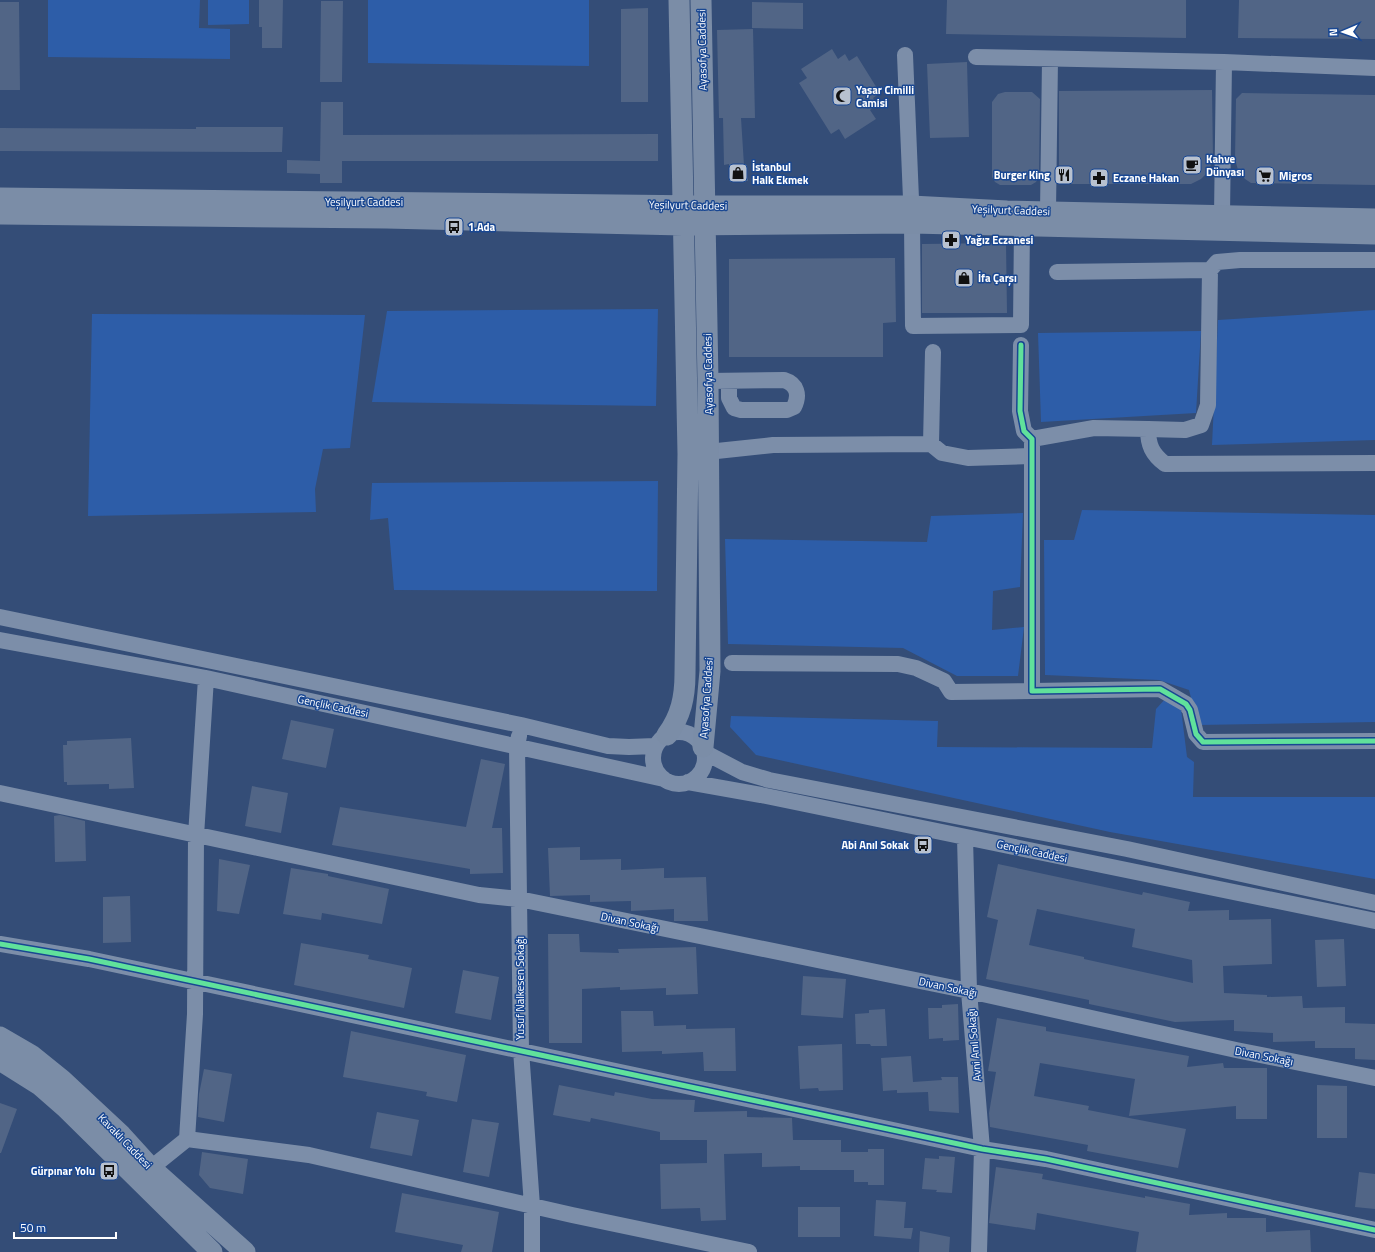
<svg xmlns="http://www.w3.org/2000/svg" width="1375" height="1252" font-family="'Titillium Web',sans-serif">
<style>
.green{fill:#2d5da8}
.building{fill:#516586;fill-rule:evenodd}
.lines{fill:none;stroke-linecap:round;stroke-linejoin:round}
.minor{stroke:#7c8ea9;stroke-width:16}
.major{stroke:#7b8da7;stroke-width:21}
.cycleway-casing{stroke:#194792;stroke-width:8}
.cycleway{stroke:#60e19b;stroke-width:5}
.labels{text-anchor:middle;stroke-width:3;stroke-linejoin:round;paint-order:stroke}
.street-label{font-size:11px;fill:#fff;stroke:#194792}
.poi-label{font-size:11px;font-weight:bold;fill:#fff;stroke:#194792;text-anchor:start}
</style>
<rect width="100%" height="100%" fill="#344d77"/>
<path class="green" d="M48,0H200L199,28L230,29V59L48,57Z
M208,0H249V24L208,25Z
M368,0H589V66L368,63Z
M658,309L656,406L372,402L387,311Z
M1375,310V440L1212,445L1218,320Z
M92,314L365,315L350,448L323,449L315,489L316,512L88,516Z
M1201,331L1196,413L1041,422L1038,333Z
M658,481L657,591L394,590L388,518L370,520L372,483Z
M1082,510L1375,515V722L1198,725L1189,690L1159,680L1045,675L1044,540H1074Z
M1023,513L1020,587L993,591L992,630L1024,627L1018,676H957L903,648L728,644L725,539L927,542L931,516Z
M1166,698L1181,709L1187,757L1194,762L1193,797H1375V879L1110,832L756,755L730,727L731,716L938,721L937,747L1152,748L1156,709Z"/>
<path class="building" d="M259,0H283L282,48H262V27H259Z
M947,0H1186V38L946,34Z
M1239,0H1375V39L1238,38Z
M321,1H343L342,82H320Z
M0,2H19L20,90H0Z
M752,2L803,3V29L752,28Z
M648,8V102H621V9Z
M753,29L755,118H741L744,165H747L748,181L729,180V164L724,165L723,118H719L717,30Z
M832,49L838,59L845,54L849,61L857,56L880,93L873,98L877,105L870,110L876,119L845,139L839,129L831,134L799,83L807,78L801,69Z
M967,62L969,137L930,138L927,64Z
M1212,90L1213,158L1209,171L1201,179L1191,184H1059V91Z
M1005,92H1032L1040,99L1039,176L1036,182L1031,185H1000L995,182L992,177V102L998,94Z
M1242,93L1375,95V185L1251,183L1245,179L1238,170L1235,159L1236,99Z
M321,102H343V135L658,134V161H342V183H320V174L287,173V160L320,161Z
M196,127H283L282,152L0,151V128L196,129Z
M1006,243L1007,313H922V244Z
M895,258L896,322L883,323V357H729V259Z
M291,720L334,729L326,768L282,759Z
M131,738L134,788L109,789V784L67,785V782H64L63,745H67V741Z
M481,759L505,764L492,828H502L503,873L470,874V869L332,845L340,807L466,827Z
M252,786L288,793L281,833L245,826Z
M60,815L85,821L86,861L55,862L54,816Z
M580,847V860L621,859V870L664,868V878L706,877L708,921H674V909L631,911V901L590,902V895L550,896L548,848Z
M219,859L250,865L239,914L217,911Z
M998,864L1142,895L1143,892L1190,902L1188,911L1229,910V920L1271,919L1272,964L1223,966L1224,993L1267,995V997L1302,996L1303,1008L1345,1007V1023L1375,1024V1060L1355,1059V1048H1315V1041L1273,1042V1033L1234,1031V1020L1175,1022L1089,1004V1000L986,979L998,920L987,917ZM1037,909L1135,929L1132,947L1192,960L1193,983L1084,959V957L1029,945Z
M291,868L328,874V876L389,889L382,924L322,913L321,920L283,914Z
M130,896L131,942L103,943V897Z
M548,934H579L580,952L619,953L618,949L696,947L698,994L666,995V988L620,990V987L582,989V1043H549Z
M1344,939L1346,986L1317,987L1315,940Z
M301,943L369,955L368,959L412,968L404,1008L294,985Z
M463,970L499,977L491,1020L455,1013Z
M803,976L846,979L843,1018L801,1015Z
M958,1004L959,1040L943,1041V1038L929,1039L928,1008H942V1005Z
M885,1009L887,1046H871L870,1044H856L855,1014L869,1013V1010Z
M621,1011H653L654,1026L686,1025V1029L735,1028L736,1071H704L703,1052L662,1054V1051L622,1052Z
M997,1018L1046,1027V1031L1189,1056L1187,1067L1223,1063L1224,1068H1267V1119H1236V1106L1129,1116L1135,1079L1040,1063L1034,1096L1089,1106L1088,1110L1186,1129L1178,1168L1087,1151L1088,1145L990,1127L989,1113L996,1072L988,1071Z
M351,1031L466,1055L457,1102L426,1096L427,1092L343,1077Z
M842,1044L843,1090L819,1091L818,1088L800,1089L798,1046Z
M911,1056L913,1082L942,1080L941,1077H958L959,1113L929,1111L928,1092L897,1093V1090L883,1091L881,1058Z
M204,1069L232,1074L224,1122L198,1117L199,1094Z
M559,1085L614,1096L615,1092L652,1099L695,1100L694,1112L747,1111V1117L792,1118L793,1140H841V1152H868V1149H884V1185H868V1182H854V1170H800V1166L762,1167V1153L724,1154L726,1220L701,1221L700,1208L661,1209L660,1164L707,1163V1140H660V1132L591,1118L590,1122L553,1115Z
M1317,1085L1347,1086V1138H1317Z
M0,1103L17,1109L1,1153H0Z
M377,1112L419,1120L412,1156L370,1148Z
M472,1119L499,1123L489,1177L463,1172Z
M202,1152L248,1159L243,1194L210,1188L199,1175Z
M939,1156L955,1157L952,1193L936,1192L937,1190L922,1189L925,1158L939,1159Z
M996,1167L1043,1174L1042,1179L1145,1198V1196L1190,1204L1189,1215L1227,1213V1218H1266V1232L1310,1230L1311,1252H1136L1139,1232L1037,1213L1035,1230L989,1223Z
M1359,1172L1375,1174V1209L1355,1207Z
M402,1193L499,1212L492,1252H461L463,1245L395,1232Z
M876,1200L906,1202L904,1228H913L911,1239L874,1236Z
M798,1207H840V1237H798Z
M920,1231L950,1237L949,1252H919Z"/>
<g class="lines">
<path class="minor" d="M905,55L912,223L913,326L1021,325L1022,226
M976,57L1224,62L1375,68
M1048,211L1050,59
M1222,215L1224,62
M1210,270L1217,262L1240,260H1375
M1057,272L1210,270L1208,405L1201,425L1185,430L1148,429
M1021,345L1020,411L1024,431L1032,439V691L1160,689L1186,704L1190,710L1196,734L1203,742L1375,741
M708,381L784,380C797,384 800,395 794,407L787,410H741L734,408L729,398V381
M1032,439L1094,428L1148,429C1148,445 1152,454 1165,464L1375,463
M931,444L933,352
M698,453L773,445L931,444L942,453L968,458L1031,456
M0,617L521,725L608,746L629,747L655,746
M0,640L206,678L664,779
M732,663L898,664L916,668L944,681L951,692L1032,691
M653 758a26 26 0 1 1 52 0a26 26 0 1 1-52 0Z
M519,736L517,746L521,1050L532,1206V1252
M704,752L742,772L769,780L1127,849L1375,903
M688,782L761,795L1375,921
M0,793L479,895L519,899L969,991L1236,1050L1375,1078
M965,838L969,991L982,1149L979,1252
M0,944L89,959L982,1149L1046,1159L1375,1230
M187,1139L309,1155L572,1215L749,1252
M151,1168L187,1139L195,1014L196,836L206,678"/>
<path class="major" d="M701,0L708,381L710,671L703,747
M0,198L705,206H911L1007,211L1375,219
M0,214L386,218L683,225L912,223L1375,234
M667,735C681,716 685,697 685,674L688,454L679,0
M0,1037L31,1055L62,1080L121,1135L151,1168L245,1252
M0,1060L41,1086L65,1107L212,1252"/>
<defs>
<path id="cycleway" d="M1021,345L1020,411L1024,431L1032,439V691L1160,689L1186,704L1190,710L1196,734L1203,742L1375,741
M0,944L89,959L982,1149L1046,1159L1375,1230"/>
</defs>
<use href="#cycleway" class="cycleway-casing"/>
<use href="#cycleway" class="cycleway"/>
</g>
<defs>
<symbol id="mosque-square" viewBox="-11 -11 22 22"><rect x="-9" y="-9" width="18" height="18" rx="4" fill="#b8c1cf" stroke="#194792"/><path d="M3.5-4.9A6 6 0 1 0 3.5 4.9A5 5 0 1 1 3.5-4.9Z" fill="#111"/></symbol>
<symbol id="cafe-square" viewBox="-11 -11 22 22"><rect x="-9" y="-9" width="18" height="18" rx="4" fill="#b8c1cf" stroke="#194792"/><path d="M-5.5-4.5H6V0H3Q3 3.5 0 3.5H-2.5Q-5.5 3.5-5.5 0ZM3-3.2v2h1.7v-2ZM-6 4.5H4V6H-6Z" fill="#111"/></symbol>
<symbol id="shop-square" viewBox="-11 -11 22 22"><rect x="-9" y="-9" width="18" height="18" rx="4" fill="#b8c1cf" stroke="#194792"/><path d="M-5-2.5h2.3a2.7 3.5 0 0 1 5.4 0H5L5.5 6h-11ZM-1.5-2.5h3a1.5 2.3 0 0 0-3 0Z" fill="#111"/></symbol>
<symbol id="restaurant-square" viewBox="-11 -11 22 22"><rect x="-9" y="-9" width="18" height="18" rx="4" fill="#b8c1cf" stroke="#194792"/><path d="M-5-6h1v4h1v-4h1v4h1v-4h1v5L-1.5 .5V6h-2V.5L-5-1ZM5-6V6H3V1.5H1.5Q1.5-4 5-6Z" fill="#111"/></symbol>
<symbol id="supermarket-square" viewBox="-11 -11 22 22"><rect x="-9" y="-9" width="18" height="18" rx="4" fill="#b8c1cf" stroke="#194792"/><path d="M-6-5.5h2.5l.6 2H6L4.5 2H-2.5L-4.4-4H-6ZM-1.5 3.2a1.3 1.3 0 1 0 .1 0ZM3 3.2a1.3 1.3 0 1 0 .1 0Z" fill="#111"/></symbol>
<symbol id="pharmacy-square" viewBox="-11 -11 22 22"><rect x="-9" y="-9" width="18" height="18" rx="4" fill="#b8c1cf" stroke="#194792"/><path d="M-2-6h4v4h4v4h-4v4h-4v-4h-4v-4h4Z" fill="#111"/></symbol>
<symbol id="bus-square" viewBox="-11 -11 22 22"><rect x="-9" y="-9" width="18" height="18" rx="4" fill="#b8c1cf" stroke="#194792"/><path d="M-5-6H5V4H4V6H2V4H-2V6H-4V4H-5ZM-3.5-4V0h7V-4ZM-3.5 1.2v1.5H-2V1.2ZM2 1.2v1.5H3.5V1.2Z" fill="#111"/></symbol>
</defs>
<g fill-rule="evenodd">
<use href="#mosque-square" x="831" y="85" width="22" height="22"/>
<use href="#cafe-square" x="1181" y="154" width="22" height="22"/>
<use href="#shop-square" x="727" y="162" width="22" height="22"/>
<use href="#restaurant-square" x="1053" y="164" width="22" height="22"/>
<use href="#supermarket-square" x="1254" y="165" width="22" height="22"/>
<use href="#pharmacy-square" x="1088" y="167" width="22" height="22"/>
<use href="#bus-square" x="443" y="216" width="22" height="22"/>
<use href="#pharmacy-square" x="940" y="229" width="22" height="22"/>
<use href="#shop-square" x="953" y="267" width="22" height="22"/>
<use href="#bus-square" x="912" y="834" width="22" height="22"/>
<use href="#bus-square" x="98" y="1160" width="22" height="22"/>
</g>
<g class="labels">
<g class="street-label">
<text transform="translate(702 50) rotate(-91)" y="4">Ayasofya Caddesi</text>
<text x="364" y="206">Yeşilyurt Caddesi</text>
<text transform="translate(688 205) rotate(1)" y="4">Yeşilyurt Caddesi</text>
<text transform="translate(1011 210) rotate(2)" y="4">Yeşilyurt Caddesi</text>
<text transform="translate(708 374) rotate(-91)" y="4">Ayasofya Caddesi</text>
<text transform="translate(706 698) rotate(-86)" y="4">Ayasofya Caddesi</text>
<text transform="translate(333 706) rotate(12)" y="4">Gençlik Caddesi</text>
<text transform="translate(1032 851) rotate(12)" y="4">Gençlik Caddesi</text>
<text transform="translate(630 922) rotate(12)" y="4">Divan Sokağı</text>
<text transform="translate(948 987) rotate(12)" y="4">Divan Sokağı</text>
<text transform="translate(520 988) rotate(-90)" y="4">Yusuf Nalkesen Sokağı</text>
<text transform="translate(974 1045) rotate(-95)" y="4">Avni Anıl Sokağı</text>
<text transform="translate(1264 1056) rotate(11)" y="4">Divan Sokağı</text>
<text transform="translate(125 1141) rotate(46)" y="4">Kavaklı Caddesi</text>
</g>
<g class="poi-label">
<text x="856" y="94">Yaşar Cimilli<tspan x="856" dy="13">Camisi</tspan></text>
<text x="1206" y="163">Kahve<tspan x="1206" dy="13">Dünyası</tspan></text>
<text x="752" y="171">İstanbul<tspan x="752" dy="13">Halk Ekmek</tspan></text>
<text x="1050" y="179" text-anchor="end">Burger King</text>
<text x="1279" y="180">Migros</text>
<text x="1113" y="182">Eczane Hakan</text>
<text x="468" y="231">1.Ada</text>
<text x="965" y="244">Yağız Eczanesi</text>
<text x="978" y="282">İfa Çarşı</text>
<text x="909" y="849" text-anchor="end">Abi Anıl Sokak</text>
<text x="95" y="1175" text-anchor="end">Gürpınar Yolu</text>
</g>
</g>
<g transform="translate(1343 32) rotate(268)" stroke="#194792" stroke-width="3" paint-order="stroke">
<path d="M0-3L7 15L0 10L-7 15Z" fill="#ffffff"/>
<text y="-6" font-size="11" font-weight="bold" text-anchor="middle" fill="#ffffff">N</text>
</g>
<path d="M14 1232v6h102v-6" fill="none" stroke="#ffffff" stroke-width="2"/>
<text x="20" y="1232" font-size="12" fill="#ffffff" stroke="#194792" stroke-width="3" paint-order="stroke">50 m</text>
</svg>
